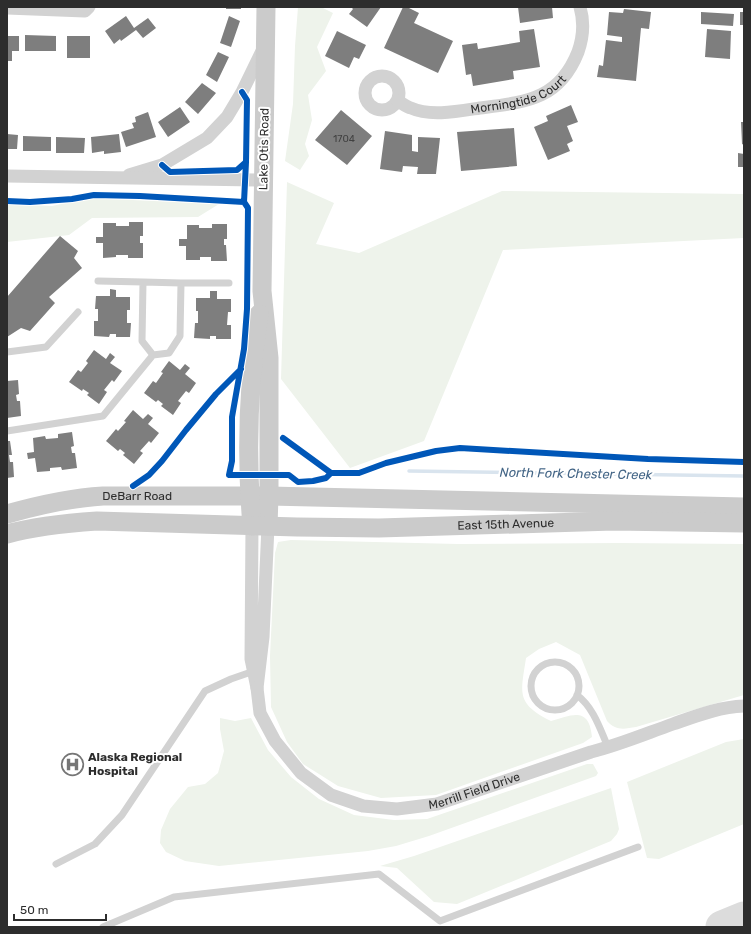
<svg xmlns="http://www.w3.org/2000/svg" width="751" height="934" font-family="Rubik,sans-serif">
<style>
.green{fill:#eef3eb}
.lines{fill:none;stroke-linecap:round;stroke-linejoin:round}
.stream{stroke:#d9e4ee;stroke-width:3.5}
.taxiway{stroke:#dcdcdc;stroke-width:33}
.building{fill:#7e7e7e}
.service{stroke:#d2d2d2;stroke-width:7}
.minor{stroke:#d2d2d2;stroke-width:13}
.secondary{stroke:#cbcbcb;stroke-width:19}
.cycleway-casing{stroke:#fff;stroke-width:8}
.cycleway{stroke:#0057b8;stroke-width:6}
.labels{text-anchor:middle;stroke-width:4;stroke-linejoin:round;paint-order:stroke}
.number-label{font-size:10px;fill:#414141}
.street-label{font-size:12px;fill:#2d2d2d;stroke:#fff}
.poi-label{font-size:12px;font-weight:bold;fill:#2d2d2d;stroke:#fff;text-anchor:start}
.water-label{font-size:13px;font-style:italic;fill:#436586;stroke:#fff}
</style>
<rect width="100%" height="100%" fill="#fff"/>
<path class="green" d="M298,7H321L333,13L317,47L326,71L308,95L312,120L305,144L309,156L300,170L285,161L293,104L295,46Z
M287,182L334,203L316,244L359,253L502,191L744,194V238L503,250L424,441L350,468L281,379Z
M89,198L219,204L198,217L92,218L69,235L7,242V204L52,206Z
M291,540L458,544L619,543L744,544V695L636,727C624,729 616,731 607,721L580,655L556,642L539,649L526,658C521,693 515,703 551,721C572,715 589,706 592,737L583,743L436,795L381,798L338,786L303,764L287,742L271,707L270,656L275,553L278,542Z
M220,718L235,721L251,718L268,750L291,777L319,799L354,815L394,820L427,819L587,764H593L598,773L596,776L429,836L396,846L368,851L219,866L185,861L166,852L160,843L161,830L170,809L188,787L205,784L218,773L224,751L220,729Z
M744,739V824L659,859L647,858L627,782L726,742Z
M611,788L619,829L617,834L611,841L457,904L434,902L397,868L380,866L414,856Z"/>
<g class="lines">
<path class="stream" d="M409,471L744,476"/>
<path class="taxiway" d="M722,927L744,918"/>
</g>
<path class="building" d="M226,7H241V9H226Z
M351,7H381L367,27L349,14L353,9Z
M403,7H407L419,13L414,23L453,41L438,73L384,48Z
M518,7H552L553,18L520,23Z
M624,9L651,12L649,29L641,28L636,81L597,77L599,65L603,66L606,40L622,42V37L607,35L609,12L623,13Z
M701,12L734,14L733,26L701,24Z
M740,12H744V25H740Z
M126,16L134,28L148,18L156,28L143,38L136,30L121,41L120,39L114,44L105,31Z
M229,16L240,21L231,47L220,43Z
M534,29L540,67L513,71L514,79L473,86L471,74L466,75L462,45L477,43L478,49L520,42L519,31Z
M707,29L731,31L730,59L705,57Z
M337,31L366,45L359,59L354,57L349,68L325,56Z
M25,35L56,36V51H25Z
M7,36H19V51H12V61H7Z
M67,36H90V58H67Z
M218,52L229,57L217,82L206,75Z
M202,83L216,93L198,114L185,102Z
M571,105L578,122L567,126L573,141L567,144L570,151L548,160L534,127L548,121L546,116Z
M180,107L190,122L168,137L158,122Z
M341,110L372,136L347,165L315,140Z
M148,112L156,137L126,147L121,132L134,128L132,123L136,122L135,117Z
M741,122H744V145L742,144Z
M514,128L517,166L461,171L457,132Z
M385,131L412,135V151L418,152V137L440,138L436,174H417L418,167L403,166L402,172L380,169Z
M7,134L18,135L17,149H7Z
M119,134L121,152L104,154V151L92,153L91,137Z
M23,136L51,137V151H23Z
M56,137L85,138L84,153H56Z
M738,153L744,154V167H738Z
M129,222H143V236H140V243H143V258H128V255H116V257L103,258V243H96V237H103V223H116V226H129Z
M212,224H227V239H224V245H226L227,261H211V257H200V260H186V246H179V239H187V225H199V228H212Z
M60,236L78,251L74,258L82,268L49,297L55,303L30,331L21,328L7,337V297Z
M110,289L116,290V297H130V310H127V323H131L130,337H116V334H110L109,337L94,336V321H98V309H95L96,296H110Z
M210,291H217V299H231V312H228L227,325H231V339H216V336H210V339L194,338L195,323H198V311H196V298H210Z
M94,350L106,359L110,353L115,357L110,363L122,371L114,382L112,380L104,390L107,392L99,404L87,395L89,393L83,389L82,391L69,382L78,370L81,372L88,363L86,361Z
M169,361L180,370L185,364L190,368L185,374L196,383L189,393L186,391L178,401L181,403L173,415L161,406L163,404L158,400L156,402L144,393L153,381L156,383L163,373L161,372Z
M18,380L19,394L16,395L17,401H20L21,416L7,418V381Z
M133,410L143,419L148,414L153,418L148,424L159,433L151,443L149,441L140,451L143,453L134,464L123,455L125,453L120,449L118,451L106,441L116,429L118,431L126,422L124,421Z
M72,432L74,446L71,447L72,453H75L77,468L62,470L61,467L50,468V471L37,472L35,458L28,459L27,453L34,452L33,438L45,436L46,439L58,438V434Z
M7,441H10L12,455H9L10,462H13L14,477L7,478Z"/>
<g class="lines">
<path class="service" d="M98,281L143,282
M181,283H229
M7,352L46,347L78,312
M7,431L103,416L153,355L169,353L180,336L181,283L143,282L142,341L153,355
M531 686a24 24 0 1 1 48 0a24 24 0 1 1-48 0Z
M577,695C594,708 600,729 608,747
M56,864L95,844L122,815L205,691L231,679L254,671
M103,927L174,897L379,874L440,921L638,847"/>
<g class="minor">
<path d="M7,8L85,11L89,7"/>
<circle cx="382" cy="93" r="17"/>
<path id="s1" d="M398,101C402,103 406,107 411,108C430,117 460,111 480,108C526,102 559,100 578,52C583,38 584,21 580,7"/>
<path d="M129,175L162,165L207,138L227,117L242,92L263,49"/>
<path d="M7,176L263,180"/>
<path d="M252,526L251,659L257,688L263,637L268,526"/>
<path id="s2" d="M257,688L260,713L275,741L301,773L331,795L363,806L397,809L437,804L591,752C619,745 645,734 673,724C696,716 719,707 744,706"/>
</g>
<g class="secondary">
<path d="M266,7L262,291L269,358V496L268,526"/>
<path id="s3" d="M7,514C39,505 69,498 103,496H269L744,507"/>
<path d="M252,526C246,455 248,384 259,314"/>
<path id="s4" d="M7,534C36,526 67,523 97,521L297,527L379,528L614,521L744,523"/>
</g>
<defs>
<path id="cycleway" d="M246,162L244,202L248,208L247,309L244,349L232,417V461L229,475H289L298,482L313,481L326,478L331,473
M162,165L170,172L237,170L246,162L247,100L242,92
M7,201L30,202L72,199L94,195L140,196L244,202
M283,438L331,473H359L386,463L436,451L460,448L648,459L744,462
M133,486L149,475L162,461L186,430L216,394L241,369"/>
</defs>
<use href="#cycleway" class="cycleway-casing"/>
<use href="#cycleway" class="cycleway"/>
</g>
<defs>
<symbol id="hospital-ring" viewBox="-11 -11 22 22"><circle r="9.5" fill="#fff" stroke="#767676" stroke-width="1.5"/><path d="M-5-5h3v3.5h4V-5h3V5h-3V1.5h-4V5h-3Z" fill="#767676"/></symbol>
</defs>
<g fill-rule="evenodd">
<use href="#hospital-ring" x="60" y="752" width="25" height="25"/>
</g>
<g class="labels">
<g class="number-label">
<text x="344" y="142">1704</text>
</g>
<g class="street-label">
<text dy="4" stroke="none"><textPath href="#s1" startOffset="126">Morningtide Court</textPath></text>
<text transform="translate(264 149) rotate(-89)" y="4">Lake Otis Road</text>
<text dy="4" stroke="none"><textPath href="#s3" startOffset="132">DeBarr Road</textPath></text>
<text dy="4" stroke="none"><textPath href="#s4" startOffset="500">East 15th Avenue</textPath></text>
<text dy="4" stroke="none"><textPath href="#s2" startOffset="283">Merrill Field Drive</textPath></text>
</g>
<g class="poi-label">
<text x="88" y="761">Alaska Regional<tspan x="88" dy="14">Hospital</tspan></text>
</g>
<g class="water-label">
<text transform="translate(576 473) rotate(1)" y="5">North Fork Chester Creek</text>
</g>
</g>
<rect width="751" height="934" fill="none" stroke="#2d2d2d" stroke-width="16"/>
<path d="M14 914v6h92v-6" fill="none" stroke="#2d2d2d" stroke-width="2"/>
<text x="20" y="914" font-size="12" fill="#2d2d2d" stroke="#ffffff" stroke-width="3" paint-order="stroke">50 m</text>
</svg>
